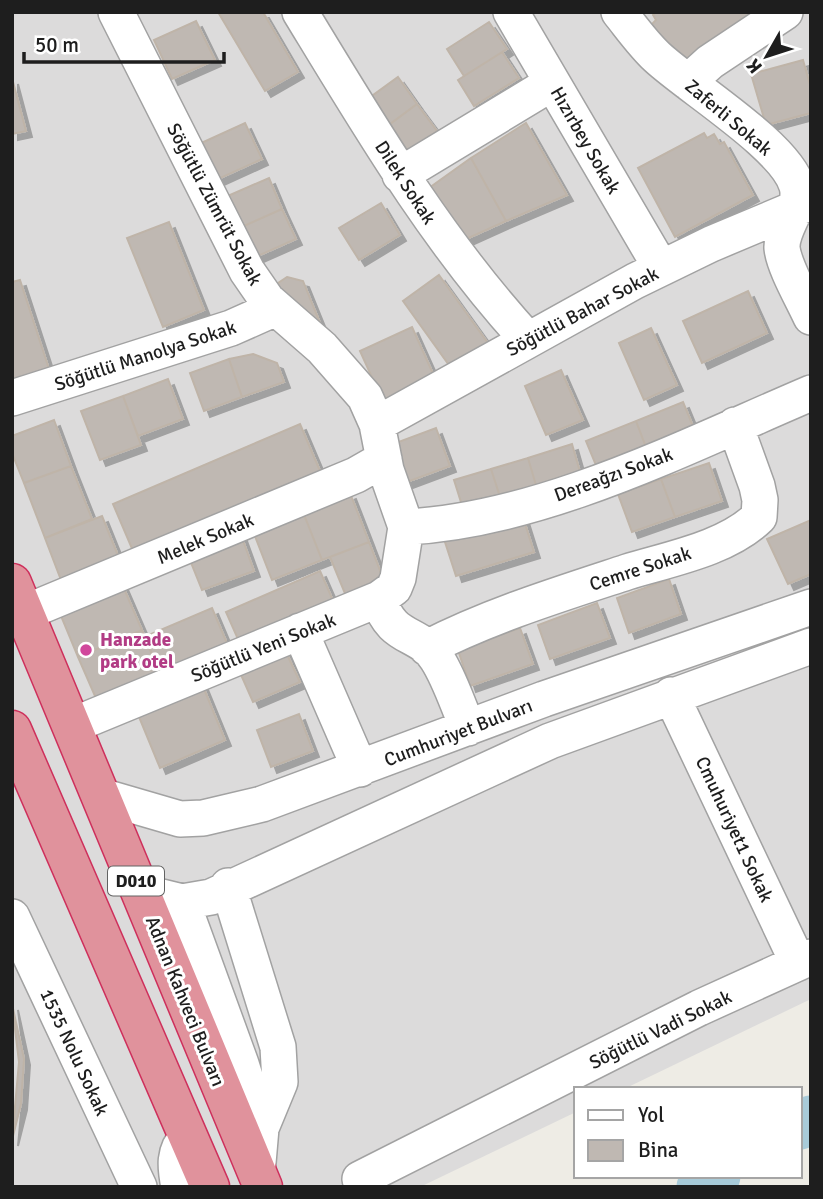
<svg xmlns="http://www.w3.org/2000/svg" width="823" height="1199" font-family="Signika,sans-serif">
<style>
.residential{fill:#dcdbdb}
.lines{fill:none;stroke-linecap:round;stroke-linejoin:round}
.river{stroke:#a8cbd9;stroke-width:47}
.building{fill:#bfb8b2;stroke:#bfb4a8;stroke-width:2;filter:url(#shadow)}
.minor-casing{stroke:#a2a2a2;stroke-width:38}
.highway-casing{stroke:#ce305c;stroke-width:41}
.minor{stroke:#fff;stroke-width:35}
.highway{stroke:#e0929c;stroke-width:38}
.hotel-dot{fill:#d1479c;stroke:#fff;stroke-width:2.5}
.labels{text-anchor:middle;stroke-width:6;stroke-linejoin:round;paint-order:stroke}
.shield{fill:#fff;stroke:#626262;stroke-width:2}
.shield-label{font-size:18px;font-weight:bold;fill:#1e1e1e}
.street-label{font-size:19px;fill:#1e1e1e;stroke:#fff}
.hotel-label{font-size:19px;font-weight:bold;fill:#b23c85;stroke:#fff;text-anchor:start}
</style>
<defs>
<filter id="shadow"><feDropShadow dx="6" dy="6" stdDeviation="0" flood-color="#0004"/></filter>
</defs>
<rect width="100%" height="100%" fill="#eeece5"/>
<path class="residential" d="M12,12H811V999L624,1089H576V1112L420,1187H12Z"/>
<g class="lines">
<path class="river" d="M800,1126L811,1119
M700,1187L717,1176"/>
</g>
<path class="building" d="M218,12H263L298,72L265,91Z
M656,12H750L751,14L679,65L651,25L656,20L653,15Z
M196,21L215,60L172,79L154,40Z
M489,22L507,49L464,76L447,49Z
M502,52L519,78L474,106L458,80Z
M803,60L811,88V113L766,125L751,74Z
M398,77L417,104L378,133L358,106Z
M12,78L26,131L12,134Z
M417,104L437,131L398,160L378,133Z
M245,123L262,159L216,180L199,144Z
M526,123L567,195L506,221L471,158Z
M704,133L707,138L714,134L720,144L724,142L753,195L675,237L638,168Z
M471,158L506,221L453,245L422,193Z
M269,178L282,209L237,229L223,198Z
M381,203L400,235L359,260L339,228Z
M282,209L296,239L251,259L237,229Z
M169,222L204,310L163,327L127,238Z
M439,275L490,346L454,372L403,301Z
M287,277L303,281L322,328L266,291Z
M20,280L49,369L12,381V282Z
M748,291L767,333L702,363L683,321Z
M412,327L435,378L383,402L360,351Z
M651,328L677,385L644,400L619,343Z
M253,354L277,363L284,382L242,397L229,359Z
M229,359L242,397L204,411L190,373Z
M561,370L583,420L546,435L525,386Z
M168,379L183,419L138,436L123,396Z
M123,396L141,445L100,460L81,411Z
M683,402L697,436L649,455L636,421Z
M54,420L71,466L24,483L12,453V436Z
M636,421L649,455L600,475L586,441Z
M300,424L320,471L133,551L113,504Z
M436,428L450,466L407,482L393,444Z
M572,444L582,479L538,492L528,458Z
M528,458L538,492L502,503L491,469Z
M709,463L722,501L675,517L661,479Z
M71,466L92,519L45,538L24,483Z
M491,469L502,503L465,515L454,480Z
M661,479L675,517L632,532L618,494Z
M350,493L369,542L322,560L303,512Z
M521,511L534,552L456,576L443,536Z
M303,512L322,560L272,580L253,531Z
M102,516L119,558L61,580L45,538Z
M811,520V574L788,584L767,539Z
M241,535L254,571L202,590L188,555Z
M369,542L384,581L346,596L330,557Z
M320,571L335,605L241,646L226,612Z
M669,579L681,614L629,633L617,598Z
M122,584L142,630L78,657L59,611Z
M597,603L610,638L550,659L538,625Z
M212,608L229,648L162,677L144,637Z
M520,628L533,664L470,686L458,650Z
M142,630L162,677L98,703L78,657Z
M284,648L300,682L253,702L238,668Z
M202,684L225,740L160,768L137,712Z
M299,714L313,751L271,767L257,730Z
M12,1004L24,1059L21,1104L12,1140L19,1062Z"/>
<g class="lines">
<defs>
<path id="minor" d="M116,12L247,271L267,300L322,348L365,397L377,424L386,470L406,527
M300,12C370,127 437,241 528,340
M511,12L661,268
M619,12C631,27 643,44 657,57C689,87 786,146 797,186C803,208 781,227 782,248C784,267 803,299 811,317
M688,82L710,62L785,12
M400,175L552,83
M12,398L231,328L276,308
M377,424L635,281L711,244L811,202
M406,527C543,520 686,446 811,393
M379,599C392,642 419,630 437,659C450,679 458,706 468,728
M24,613L356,475L384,459
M300,631L360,769
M427,648C489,616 560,594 627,572C669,559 726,549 759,517L760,500L757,486L735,425
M671,695L798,963
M71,726L379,599L394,588L398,578L406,527
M101,796L180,819L203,818L262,804L544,699L811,607
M228,886L278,1047L280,1082L261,1128
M141,892L182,902L211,897L550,741L811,646
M182,902L241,1064L261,1128L257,1174
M12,917L139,1187
M360,1179L699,1008L811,957
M179,1187C175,1167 173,1151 188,1136"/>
<path id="highway" d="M12,583L263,1187
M12,730L210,1187"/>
</defs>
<use href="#minor" class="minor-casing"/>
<use href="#highway" class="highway-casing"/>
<use href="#minor" class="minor"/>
<use href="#highway" class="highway"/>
</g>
<circle class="hotel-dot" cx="86" cy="650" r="7"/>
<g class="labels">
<rect class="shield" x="108" y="866.5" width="56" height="29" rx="5"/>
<g class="shield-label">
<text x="136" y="887">D010</text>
</g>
<g class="street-label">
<text transform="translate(729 117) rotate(40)" y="7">Zaferli Sokak</text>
<text transform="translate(586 140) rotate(60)" y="7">Hızırbey Sokak</text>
<text transform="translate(406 182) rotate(57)" y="7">Dilek Sokak</text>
<text transform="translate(215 204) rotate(62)" y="7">Söğütlü Zümrüt Sokak</text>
<text transform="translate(582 311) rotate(-28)" y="7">Söğütlü Bahar Sokak</text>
<text transform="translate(145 355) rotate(-18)" y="7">Söğütlü Manolya Sokak</text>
<text transform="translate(613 474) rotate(-20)" y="7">Dereağzı Sokak</text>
<text transform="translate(205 538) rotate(-23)" y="7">Melek Sokak</text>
<text transform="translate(640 568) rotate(-18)" y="7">Cemre Sokak</text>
<text transform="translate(263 647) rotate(-22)" y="7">Söğütlü Yeni Sokak</text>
<text transform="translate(458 732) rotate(-21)" y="7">Cumhuriyet Bulvarı</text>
<text transform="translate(735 829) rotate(65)" y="7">Cmuhuriyet1 Sokak</text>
<text transform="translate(186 1001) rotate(68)" y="7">Adnan Kahveci Bulvarı</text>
<text transform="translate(660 1029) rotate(-26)" y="7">Söğütlü Vadi Sokak</text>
<text transform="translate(75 1052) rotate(65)" y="7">1535 Nolu Sokak</text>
</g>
<g class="hotel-label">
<text x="100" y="646">Hanzade<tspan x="100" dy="22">park otel</tspan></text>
</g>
</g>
<rect width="823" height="1199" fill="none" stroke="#1e1e1e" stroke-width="28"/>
<rect x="574" y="1087" width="228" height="91" fill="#ffffff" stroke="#a5a5a5" stroke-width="2"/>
<rect x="588" y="1110" width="35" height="10" fill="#ffffff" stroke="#a5a5a5" stroke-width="2"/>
<text x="638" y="1122" font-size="21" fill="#1e1e1e">Yol</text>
<rect x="588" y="1140" width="35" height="21" fill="#bfb8b2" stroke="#a5a5a5" stroke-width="2"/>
<text x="638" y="1157" font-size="21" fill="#1e1e1e">Bina</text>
<g transform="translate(767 56) rotate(231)" stroke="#ffffff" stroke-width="5" paint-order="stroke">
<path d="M0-5L12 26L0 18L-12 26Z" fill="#1e1e1e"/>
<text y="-10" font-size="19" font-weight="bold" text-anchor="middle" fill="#1e1e1e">K</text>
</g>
<path d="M24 52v10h200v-10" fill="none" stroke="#1e1e1e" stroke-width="3.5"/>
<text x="35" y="52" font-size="21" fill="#1e1e1e" stroke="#ffffff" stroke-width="5" paint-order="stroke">50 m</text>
</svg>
